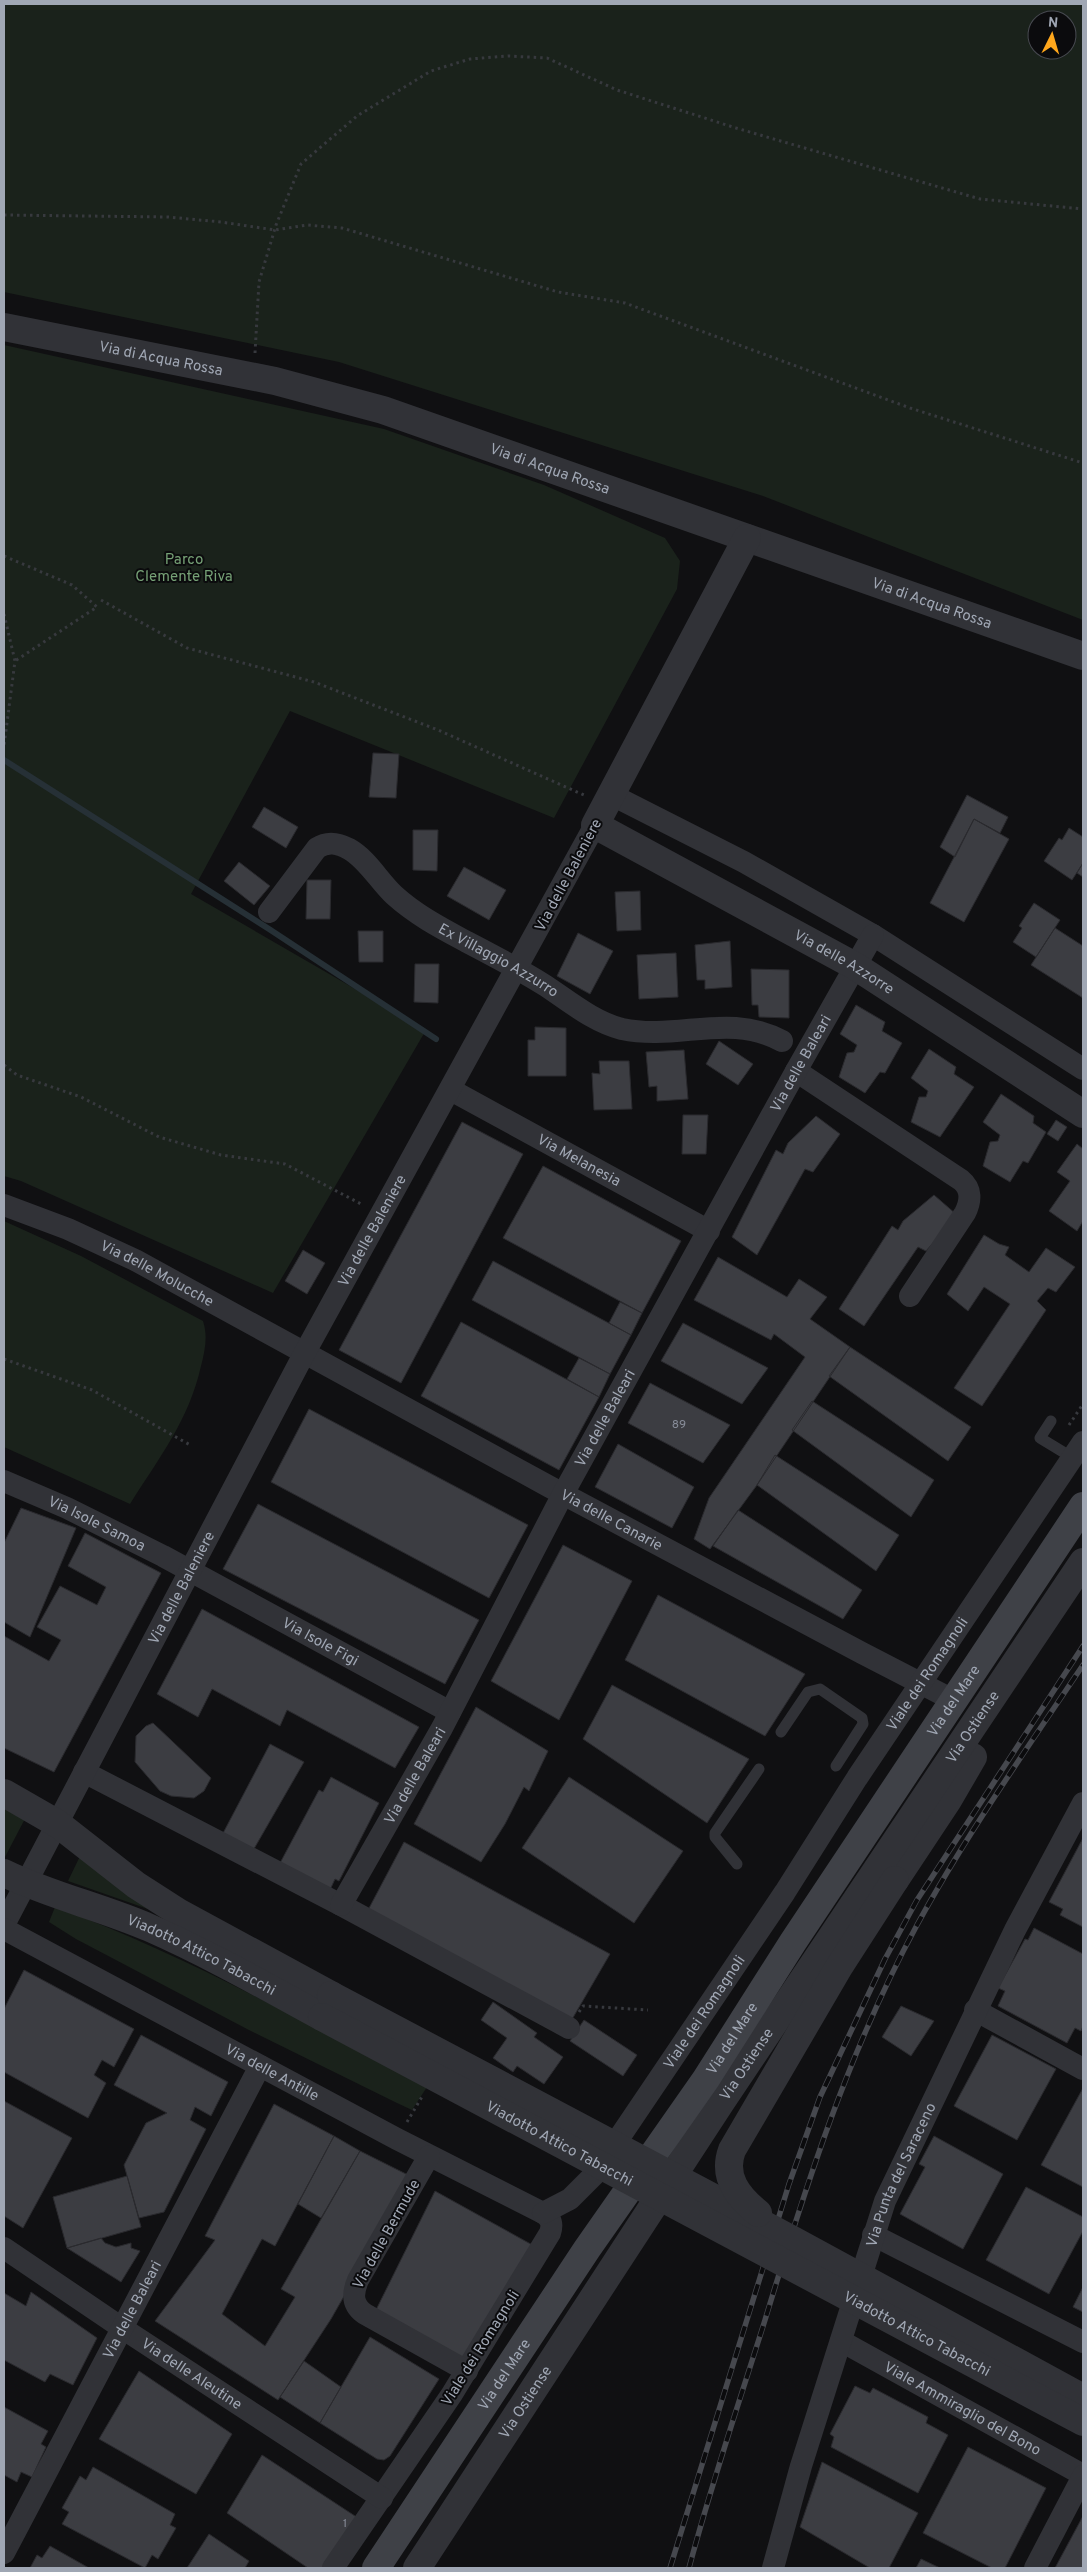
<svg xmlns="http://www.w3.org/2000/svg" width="1087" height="2572" font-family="Overpass,sans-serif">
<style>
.green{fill:#1a221b;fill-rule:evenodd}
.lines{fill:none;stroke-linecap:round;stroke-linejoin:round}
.stream{stroke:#263036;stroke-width:6}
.building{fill:#3c3d42;stroke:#2a2a2e}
.path{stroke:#37393e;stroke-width:3;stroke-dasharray:2.5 4;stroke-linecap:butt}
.service{stroke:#313237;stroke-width:11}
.minor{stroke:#313237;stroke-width:22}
.tertiary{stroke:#313237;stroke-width:28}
.secondary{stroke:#3f4147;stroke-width:28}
.rail-casing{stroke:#46484e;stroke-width:5.5}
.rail{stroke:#0b0b0d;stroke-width:4;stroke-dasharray:11;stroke-linecap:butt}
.tertiary-bridge{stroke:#313237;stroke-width:28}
.labels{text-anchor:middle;stroke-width:4;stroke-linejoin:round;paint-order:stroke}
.number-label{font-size:12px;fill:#878c98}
.street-label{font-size:15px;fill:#a0a7b4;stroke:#0b0b0d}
.park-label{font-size:15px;fill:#76a176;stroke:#0b0b0d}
</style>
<rect width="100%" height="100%" fill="#101012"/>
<path class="green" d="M4,4H1083V620L763,496L339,362L4,292ZM1037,20H1067V50H1037Z
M4,345L384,429L544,485L665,538L680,561L677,589L554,818L290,711L191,894L426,1030L273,1293L21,1181L4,1176Z
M4,1221L81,1256L203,1321C208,1336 205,1351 201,1366C189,1420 159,1458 130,1504L4,1447Z
M4,1799L28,1813L5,1857L4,1856Z
M82,1852L168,1916L68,1881Z
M55,1907C184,1954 306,2023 427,2087L412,2110L397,2103L247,2029L76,1939L49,1922Z"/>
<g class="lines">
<path class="stream" d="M4,760L269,929L436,1039"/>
</g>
<path class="building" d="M373,753L399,754L396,798L369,797Z
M967,795L1008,817L1000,833L974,819L955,857L940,847Z
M264,807L298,827L286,848L252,827Z
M974,819L1009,839L964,922L930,903Z
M1069,828L1083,837V863L1072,880L1044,861L1059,838L1062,840Z
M413,830H438L437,871L413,870Z
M239,862L270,886L254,905L224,881Z
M1083,863V877L1077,873Z
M464,867L506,890L489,920L447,896Z
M307,880H331L330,919H306Z
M640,891L641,930L617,931L615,892Z
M1034,903L1060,920L1036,957L1013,942L1022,928L1019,926Z
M1055,928L1083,946V998L1031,965Z
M358,931H383V962H359Z
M578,933L613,951L590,994L557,976Z
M730,941L732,987L705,989V980H697L695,945Z
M676,953L678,997L639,999L637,955Z
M415,964H439L438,1003L414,1002Z
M751,969L789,970V1018L759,1017L758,1005H752Z
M856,1005L885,1022L882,1031L902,1043L885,1073L880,1072L865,1093L839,1077L847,1053L854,1052L857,1045L840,1034Z
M535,1027L566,1028V1076H528V1040H535Z
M719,1041L753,1064L738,1085L706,1064Z
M929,1049L956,1067L954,1074L974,1087L940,1137L911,1122L919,1097H926L928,1091L911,1078Z
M684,1050L688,1099L657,1101V1086L649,1087L646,1052Z
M599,1061H629L632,1109L594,1110L592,1073L600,1074Z
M1001,1094L1034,1116L1033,1123L1046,1132L1028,1163L1023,1161L1010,1182L983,1166L990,1142L998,1141L1000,1135L983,1122Z
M683,1115H708L706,1154H682Z
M816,1116L840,1134L813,1172L805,1169L757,1255L732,1237L776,1150L783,1154L788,1143Z
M1056,1120L1067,1127L1058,1141L1047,1134Z
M462,1122L523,1154L401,1383L339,1350Z
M1077,1144L1083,1149V1221L1077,1231L1049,1211L1070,1181L1057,1172Z
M543,1166L681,1241L642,1313L503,1238Z
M934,1195L957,1215L926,1251L918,1247L864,1326L839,1309L892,1226L898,1230L903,1221Z
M984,1235L999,1244L1009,1247L1005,1255L1029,1272L1046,1248L1075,1267L1056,1292L1048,1288L1037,1301L1046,1310L982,1406L954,1388L1010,1304L984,1287L968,1311L947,1294Z
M303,1250L325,1263L307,1294L285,1281Z
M718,1257L787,1297L799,1279L827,1297L810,1319L850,1347L757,1485L710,1549L694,1539L709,1498L805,1357L774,1334L771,1340L694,1300Z
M493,1261L631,1335L610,1374L472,1300Z
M620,1302L642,1313L631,1335L609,1323Z
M461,1322L599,1397L559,1470L421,1396Z
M683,1323L768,1368L742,1404L661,1361Z
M850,1347L971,1427L948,1461L829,1376Z
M579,1358L610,1374L599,1397L567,1379Z
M650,1383L730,1425L703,1463L628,1423Z
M812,1401L934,1480L911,1517L792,1430Z
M309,1409L528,1525L489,1598L271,1482Z
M618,1444L694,1487L672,1528L595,1487Z
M775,1455L899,1535L876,1571L757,1485Z
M258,1504L479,1620L445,1684L223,1569Z
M21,1508L76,1528L30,1637L4,1622V1543Z
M738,1510L862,1590L843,1619L713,1546Z
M85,1533L161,1573L54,1772L4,1748V1636L49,1661L61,1640L37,1627L60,1586L97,1605L106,1587L68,1566Z
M563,1545L632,1581L559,1720L491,1681Z
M658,1595L805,1674L765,1736L625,1660Z
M202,1609L419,1727L395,1768L287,1710L280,1726L212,1689L198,1717L157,1694Z
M612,1685L749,1759L707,1823L583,1739Z
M476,1707L548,1751L529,1791L524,1787L505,1824L481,1862L414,1824Z
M153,1723L211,1778L204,1791L194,1798L171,1796L160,1791L135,1762L136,1736L146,1726Z
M270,1744L304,1762L251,1854L221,1837Z
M331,1777L379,1803L339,1881L335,1879L329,1892L279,1865L319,1790L323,1792Z
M569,1777L683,1851L634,1923L522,1848Z
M1083,1838V1927L1060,1915L1063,1909L1049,1902Z
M404,1842L610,1954L571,2021L367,1912Z
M1034,1928L1083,1954V2026L1081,2031L1075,2028L1067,2043L998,2006L1005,1991L998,1988L1025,1939L1028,1940Z
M24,1970L134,2029L114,2067L102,2060L94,2075L106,2083L88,2118L4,2072V2009Z
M493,2002L537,2033L534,2037L563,2057L544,2084L517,2066L513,2072L493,2058L507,2038L481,2020Z
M901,2006L934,2021L911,2056L882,2037Z
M584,2020L637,2055L623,2076L570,2041Z
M141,2035L228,2082L211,2116L195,2107L190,2120L206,2129L164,2212L139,2218L124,2165L146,2123L167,2113L114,2085Z
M992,2035L1056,2069L1017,2140L954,2106Z
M1083,2088V2187L1041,2165Z
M4,2101L72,2138L23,2228L4,2216Z
M274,2104L334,2136L275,2246L262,2239L222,2314L265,2346L295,2297L281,2289L360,2151L412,2177L331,2319L278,2400L155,2321L215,2240L205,2236Z
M334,2136L360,2151L321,2218L298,2204Z
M934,2136L1003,2174L963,2249L900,2214L925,2167L919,2164Z
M127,2176L141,2227L67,2248L53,2197Z
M1026,2187L1083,2217V2231L1049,2294L986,2260Z
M435,2191L536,2247L463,2360L374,2314Z
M101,2238L105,2243L116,2247L131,2243V2248L140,2251L121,2282L67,2248Z
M1083,2287V2312L1073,2307Z
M31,2292L97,2338L73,2385L50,2374L45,2382L4,2360V2293L26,2306Z
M370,2337L439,2379L390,2456L384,2460L377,2459L320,2423Z
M304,2361L341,2387L320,2423L280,2397Z
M139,2371L232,2434L196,2494L99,2439Z
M855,2386L870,2393L873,2388L928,2417L926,2423L948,2435L918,2493L831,2447L834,2437L830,2434Z
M4,2407L48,2431L41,2444L46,2447L32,2477L21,2472L17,2482L4,2475Z
M968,2447L1046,2488L1005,2568H992L923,2533Z
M262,2455L358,2518L325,2568H308L227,2513Z
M822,2462L918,2513L889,2568H870L800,2527Z
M93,2467L175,2514L170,2525L176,2528L158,2559L152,2555L145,2568L62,2524L69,2512L62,2508L80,2476L86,2480Z
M1083,2516V2568H1055Z
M209,2534L249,2561L245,2568H187Z
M50,2546L89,2568H30L37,2555L42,2558Z
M921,2559L940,2568H916Z"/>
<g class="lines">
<path class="path" d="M4,215L168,217L221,222L275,230L307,225L342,228L558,292L625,303L910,408L1083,463
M255,353L259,282L276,225L301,164L357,116L431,71L470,59L508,56L547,58L617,90L736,128L980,199L1083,209
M4,556L72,585L97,607L15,661
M101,600L187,648L314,682L438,730L586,796
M4,614L15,661L4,746
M4,1065L17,1075L81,1097L159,1137L221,1155L285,1164L363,1205
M4,1359L92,1390L192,1446
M1069,1425L1083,1404
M579,2012L583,2006L648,2010
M407,2122L423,2095"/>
<path class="service" d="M1051,1421L1040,1438L1073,1458
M781,1732L808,1692L820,1689L862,1718L863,1724L836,1766
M737,1864L715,1837V1833L759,1769"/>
<g class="minor">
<path d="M610,794L744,862L873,935L1083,1069"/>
<path id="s1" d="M269,912L317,848C328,841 338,843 349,849C367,859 379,881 394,895C416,915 441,928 467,942C494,956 521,970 546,986C570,1002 594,1022 622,1029C678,1041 729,1012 782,1041"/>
<path d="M796,1071L961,1180C972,1189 971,1201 965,1213L910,1296"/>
<path id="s2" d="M451,1090L709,1231"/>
<path id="s3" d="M4,1205L68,1229L135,1260L550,1487L862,1653L953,1700"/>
<path id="s4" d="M4,1481L67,1508L163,1556L450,1712"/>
<path d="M84,1772L341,1905L569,2028"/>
<path id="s5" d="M341,1905L442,1728L563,1494L796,1071L873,935"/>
<path id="s6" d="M4,1925L304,1354L595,825"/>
<path id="s7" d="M4,1929L397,2139L543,2213C551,2218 553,2224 550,2233L452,2394L333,2568"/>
<path d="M975,2010L1083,2069"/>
<path d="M429,2156L358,2280C352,2294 352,2305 365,2314L467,2371"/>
<path id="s8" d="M543,2213L570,2199L594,2175L785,1892L857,1778L1083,1442"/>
<path d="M873,2235L1083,2342"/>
<path id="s9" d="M4,2248L122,2328L382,2498"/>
<path id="s10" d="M841,2341L1083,2475"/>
<path id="s11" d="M4,2553L260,2066"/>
<path id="s12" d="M773,2568L801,2466L885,2201L1015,1930L1083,1803"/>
<path d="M1035,2568L1083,2476"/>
</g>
<g class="tertiary">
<path id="s13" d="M4,327L275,381L383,410L1083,656"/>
<path id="s14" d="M747,538L595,825L855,966L1083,1114"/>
<path d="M4,1793L58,1824L136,1885L178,1912L331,1995"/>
<path id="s15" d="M4,1873C51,1896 102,1907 150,1928C209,1954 265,1986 322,2017"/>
<path d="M895,1880L948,1800L973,1757"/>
<path id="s16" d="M417,2568L721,2102L1083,1562"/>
</g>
<path class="secondary" id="s17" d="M376,2568L587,2249L706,2079L793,1942L1083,1506"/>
<defs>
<path id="rail" d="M670,2568L789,2184L820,2097L885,1959L917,1900L1083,1646
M689,2568C711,2485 739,2403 765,2320C806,2185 849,2050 917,1925C966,1835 1026,1750 1083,1665"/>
</defs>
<use href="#rail" class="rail-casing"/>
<use href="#rail" class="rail"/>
<g class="tertiary-bridge">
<path d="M331,1995L793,2240L1083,2398"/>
<path id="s18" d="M322,2017L1083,2422"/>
<path d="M758,2213C738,2197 722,2177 732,2150L839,1967L895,1880"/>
</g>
</g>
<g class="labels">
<g class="number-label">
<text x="679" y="1428">89</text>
<text x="345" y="2527">1</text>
</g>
<g class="street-label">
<text dy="5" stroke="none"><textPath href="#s13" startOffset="160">Via di Acqua Rossa</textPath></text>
<text dy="5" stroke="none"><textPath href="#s13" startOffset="565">Via di Acqua Rossa</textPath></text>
<text dy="5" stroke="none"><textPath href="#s13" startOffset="970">Via di Acqua Rossa</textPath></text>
<text transform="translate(568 875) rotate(-62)" y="5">Via delle Baleniere</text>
<text dy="5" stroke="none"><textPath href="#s1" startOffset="302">Ex Villaggio Azzurro</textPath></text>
<text dy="5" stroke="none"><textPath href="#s14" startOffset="609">Via delle Azzorre</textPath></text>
<text dy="5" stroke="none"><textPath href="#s5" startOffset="959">Via delle Baleari</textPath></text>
<text dy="5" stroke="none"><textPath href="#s2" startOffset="146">Via Melanesia</textPath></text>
<text dy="5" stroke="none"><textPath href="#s6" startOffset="786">Via delle Baleniere</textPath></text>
<text dy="5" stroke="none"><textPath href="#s3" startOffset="168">Via delle Molucche</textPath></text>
<text dy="5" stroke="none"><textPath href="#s5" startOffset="554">Via delle Baleari</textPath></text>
<text dy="5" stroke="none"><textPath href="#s3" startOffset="685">Via delle Canarie</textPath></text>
<text dy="5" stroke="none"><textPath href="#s4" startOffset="102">Via Isole Samoa</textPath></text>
<text dy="5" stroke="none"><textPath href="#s6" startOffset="381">Via delle Baleniere</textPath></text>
<text dy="5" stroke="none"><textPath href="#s4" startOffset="355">Via Isole Figi</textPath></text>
<text dy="5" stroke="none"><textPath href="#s8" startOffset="666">Viale dei Romagnoli</textPath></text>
<text dy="5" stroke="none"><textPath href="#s17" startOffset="1042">Via del Mare</textPath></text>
<text dy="5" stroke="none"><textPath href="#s16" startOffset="1008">Via Ostiense</textPath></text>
<text dy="5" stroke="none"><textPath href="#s5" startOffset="149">Via delle Baleari</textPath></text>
<text dy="5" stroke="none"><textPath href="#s15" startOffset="214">Viadotto Attico Tabacchi</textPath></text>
<text dy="5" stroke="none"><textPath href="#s8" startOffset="261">Viale dei Romagnoli</textPath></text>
<text dy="5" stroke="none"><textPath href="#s17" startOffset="638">Via del Mare</textPath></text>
<text dy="5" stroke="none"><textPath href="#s16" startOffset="602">Via Ostiense</textPath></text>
<text dy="5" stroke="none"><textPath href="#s7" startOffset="304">Via delle Antille</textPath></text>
<text dy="5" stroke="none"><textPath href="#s18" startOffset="269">Viadotto Attico Tabacchi</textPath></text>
<text dy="5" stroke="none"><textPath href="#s12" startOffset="414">Via Punta del Saraceno</textPath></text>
<text transform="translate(386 2234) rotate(-61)" y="5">Via delle Bermude</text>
<text dy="5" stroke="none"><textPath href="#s11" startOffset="275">Via delle Baleari</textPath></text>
<text dy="5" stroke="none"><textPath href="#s18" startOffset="674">Viadotto Attico Tabacchi</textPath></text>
<text transform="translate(480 2348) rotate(-58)" y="5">Viale dei Romagnoli</text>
<text dy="5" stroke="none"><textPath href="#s9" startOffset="226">Via delle Aleutine</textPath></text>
<text dy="5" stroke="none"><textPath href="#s17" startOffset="232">Via del Mare</textPath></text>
<text dy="5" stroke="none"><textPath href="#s16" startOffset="198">Via Ostiense</textPath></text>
<text dy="5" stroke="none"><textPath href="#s10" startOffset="139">Viale Ammiraglio del Bono</textPath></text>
</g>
<g class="park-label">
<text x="184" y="564">Parco<tspan x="184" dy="17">Clemente Riva</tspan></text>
</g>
</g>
<rect width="1087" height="2572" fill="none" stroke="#a0a7b4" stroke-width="10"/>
<g transform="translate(1052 35) rotate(5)"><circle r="24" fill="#0b0b0d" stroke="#474950"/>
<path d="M0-4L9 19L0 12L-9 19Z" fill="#ffa71c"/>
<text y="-8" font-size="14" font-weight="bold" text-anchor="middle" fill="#a0a7b4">N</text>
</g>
</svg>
